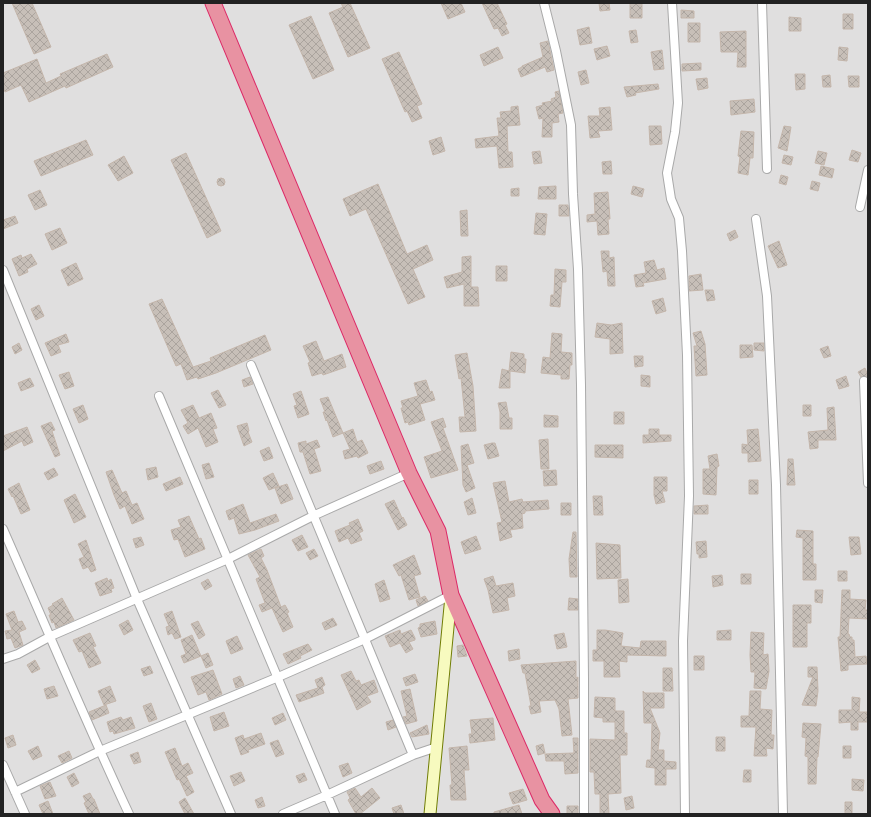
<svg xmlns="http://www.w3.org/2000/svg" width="871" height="817" font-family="'Golos Text',sans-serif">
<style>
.residential{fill:#e0dfdf}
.building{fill:url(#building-cross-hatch);stroke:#c4b6ab}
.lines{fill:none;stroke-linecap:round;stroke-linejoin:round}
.street-casing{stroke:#a9a9a9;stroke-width:10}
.secondary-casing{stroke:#707d05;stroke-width:13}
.highway-casing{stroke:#dc2a67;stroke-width:17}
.street{stroke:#fff;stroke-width:8}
.secondary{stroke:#f7fabf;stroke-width:11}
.highway{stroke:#e892a2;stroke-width:15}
</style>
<defs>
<pattern id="building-cross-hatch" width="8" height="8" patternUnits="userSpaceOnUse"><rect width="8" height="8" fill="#c7bfb8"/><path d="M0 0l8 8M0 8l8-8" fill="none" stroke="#aba49e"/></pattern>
</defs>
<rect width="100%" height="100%" fill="#f2efe9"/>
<path class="residential" d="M3,3H868V814H3Z"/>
<path class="building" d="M12,3H32L51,47L34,54Z
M341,3H350L370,48L348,57L329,13L343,7Z
M441,3H461L465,12L448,19Z
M482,3H497L507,24L505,25L509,33L502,36L498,28L494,29Z
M599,3H609L610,10L600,11Z
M630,3H642V18H630Z
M681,10L694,11V18H681Z
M843,14H853V29H843Z
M311,16L334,70L313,79L289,25Z
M789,17L801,18V31H789Z
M688,23H700V42H688Z
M589,27L592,43L580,45L577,30Z
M636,30L638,42L631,43L629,31Z
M746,31V67H737L738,52H721L720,32Z
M548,41L554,70L547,72L545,67L521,77L518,69L522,67V66L543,57L540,43Z
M607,46L610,56L597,60L594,49Z
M498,47L503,58L484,66L480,55Z
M839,47L848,48L847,61L838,60Z
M662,50L664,69L654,70L651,52Z
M399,52L422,104L417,106L422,118L412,122L407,111L405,112L382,59Z
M107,54L113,67L66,88L65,86L29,102L21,85L5,92L3,86V73L37,59L46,83L61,76L60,74Z
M701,63V70L682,71V64Z
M586,70L589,83L581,85L578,72Z
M795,74H805V89L796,90Z
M830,75L831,87H823L822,76Z
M848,76H859V87H849Z
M707,78L708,88L698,90L696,79Z
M658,84L659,89L635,93L636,95L627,97L624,87Z
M559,91L563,113L558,114L559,122L552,123V137H542L543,118L539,119L536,107L543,105L542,103L552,101L551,99L556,97L555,92Z
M754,99L755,112L731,115L730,101Z
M518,106L520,125L507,126L508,152H512L513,167L499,168L497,146L476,148L475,139L499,136L497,118H501L500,112L511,111V107Z
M610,107L612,130L598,131L600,137L590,138L588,116H600L599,108Z
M649,126H661L662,144L650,145Z
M784,126L791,127L787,151L778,148Z
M741,131L754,132L753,158H750L748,175L738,173L740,157L738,156Z
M441,137L445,151L433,155L429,141Z
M86,140L93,155L41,176L34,161Z
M852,150L861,153L858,162L849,160Z
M540,151L542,163L534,164L532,152Z
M818,151L827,153L824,165L815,163Z
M186,153L221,231L207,238L171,160Z
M784,155L793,157L791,165L782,163Z
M124,156L133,173L118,181L108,165Z
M611,161L612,174H603L602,162Z
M821,166L834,169L832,178L819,175Z
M781,175L788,177L786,185L779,183Z
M217 182a4 4 0 1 1 8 0a4 4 0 1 1-8 0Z
M812,181L820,183L818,191L810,189Z
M378,184L407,254L427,245L433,260L413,269L425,297L408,304L366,209L350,216L343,199Z
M556,186V199H538L539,187Z
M633,186L644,189L642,197L631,194Z
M519,188V196H511V189Z
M40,190L47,205L35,210L28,195Z
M608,192L610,219H608L609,234L598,235L597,221L587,222V215L595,214L594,193Z
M559,205H568L569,216H559Z
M467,210L468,236H461L460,211Z
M536,213L547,214L545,235L534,234Z
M15,216L18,223L3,229V220Z
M60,228L67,243L52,250L45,234Z
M735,230L738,237L730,241L727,234Z
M779,241L787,265L778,268L768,246Z
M601,251H609V258L614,257L615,286H608L607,271L603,272Z
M31,254L37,264L27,269L28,272L19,276L12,259L21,255L22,258Z
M471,256V287H478L479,306H464V284L447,288L444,277L462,272V257Z
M654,260L657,270L664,268L666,279L643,283L644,286L636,287L634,275L646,273L644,262Z
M76,263L83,279L68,286L61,270Z
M496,266H507V281H496Z
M555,269L566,270V282H562L560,307L550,306L551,295H554Z
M701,274L703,290L689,291V276Z
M705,290H713L715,300L707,301Z
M663,298L666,311L656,314L652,301Z
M162,299L193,367L211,361L210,358L265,335L271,350L216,373L198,379L197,377L187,380L181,364L176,366L149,304Z
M39,305L44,316L36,320L31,309Z
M597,323L611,325L622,323L623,353L610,354V339L595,337Z
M701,331L705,344L707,375L696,376L694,346H697L693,333Z
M552,333L562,334L561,352L572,353V365H570L569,379H561V375L541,373L543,357L550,358Z
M66,334L69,342L58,345L61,352L51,356L45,343Z
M316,341L324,361L342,354L346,367L323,375L322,373L312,376L308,363L310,362L303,346Z
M19,343L22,350L15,354L12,347Z
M754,343H764V351L754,350Z
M740,345H752L753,357L740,358Z
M828,346L831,356L824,358L820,349Z
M511,352L524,354V359H526L525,373L510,371V388H499L502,369L509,371Z
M467,353L473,386L476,431L460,432L459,417H465L461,378L459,379L455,355Z
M634,356H643V366L635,367Z
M865,368L868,376L861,377L858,372Z
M69,372L74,386L65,389L59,375Z
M641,375L650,376V387L641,386Z
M846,376L849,386L839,389L836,380Z
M250,377L253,384L244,387L242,380Z
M30,378L34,386L21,391L18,383Z
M426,380L430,392L432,391L435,400L420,404L425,420L409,425L408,422L405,423L401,408H403L401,401L418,396L414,383Z
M218,390L226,405L219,408L211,393Z
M301,391L309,414L298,418L294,406L297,405L293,394Z
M328,397L343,433L333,437L327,420L326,421L323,412H325L320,399Z
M506,402L509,418H512V429H500V412L498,403Z
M83,405L88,419L79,423L73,409Z
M193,405L199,418L211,413L217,428L213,429L218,442L206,447L198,428L188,434L183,426L188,423L181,410Z
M803,405H811V416H803Z
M834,407L836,440H818V448L810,449L808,432L828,430L827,408Z
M614,412H624V424H614Z
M544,415L558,416V427H544Z
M443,418L446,427L443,428L458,470L431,478L424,457L442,451L431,422Z
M51,422L55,430L52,431L60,455L55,457L41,426Z
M247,423L249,431L248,432L252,442L244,446L237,426Z
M27,427L33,442L24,446L22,441L3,451V436Z
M353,429L357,442L362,440L368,453L358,458L357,456L345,459L343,451L350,449L343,433Z
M649,429H659V435H671V441L643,443V435H649Z
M758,429L761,461L748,462V453H742V444L748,445L747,430Z
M548,439L549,469H541L539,440Z
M317,440L320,447L314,449L321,471L310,474L303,452H300L298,443L306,441V444Z
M492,443H495L499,456L488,459L484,445Z
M468,444L474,463L467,465L475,488L466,492L463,485L461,446Z
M595,445H623V458L595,457Z
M269,447L273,458L264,461L260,451Z
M717,454L719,466L717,467L716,495L703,494V469H710L708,456Z
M788,459H793L795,485H787Z
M381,461L384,469L370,474L367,466Z
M209,463L214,477L206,479L202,465Z
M156,467L158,477L148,480L146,469Z
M54,468L58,475L48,480L44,473Z
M112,470L122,493L126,491L132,505L137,503L144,519L132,524L125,506L120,509L114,495L106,472Z
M556,470L557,485L544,486L543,471Z
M273,473L279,486L269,490L263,478Z
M180,477L183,484L166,491L163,484Z
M654,477H667V491H662L665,502L656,504L654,495Z
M749,480H758V494H749Z
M505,481L509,502L522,499L523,502L548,500L549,509L525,511V513L522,514L523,528L510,530L512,537L500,541L497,523L502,522L493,483Z
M19,483L30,510L21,514L13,496L12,497L8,489Z
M287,484L293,499L281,504L275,488Z
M75,494L86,517L74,523L64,500Z
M593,496H602L603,515H594Z
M472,498L476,513L468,515L464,502Z
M394,500L402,518L403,517L407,525L398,530L385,504Z
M561,503H571V515H561Z
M243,504L250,523L276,514L279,521L255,530L239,534L234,518L229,520L226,511Z
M708,505V514H694V506Z
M189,516L199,539L201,538L205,549L185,557L178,539L174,540L171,530L181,527L178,520Z
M358,519L363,531L359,533L362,540L351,544L348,538L339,542L335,531L350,525L349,523Z
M797,530L813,531V564H816V580H803V538L796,537Z
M573,532H576L577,577H570L569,559Z
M302,535L308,547L298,551L292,540Z
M476,536L481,549L465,554L461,542Z
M141,537L144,545L136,548L133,539Z
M849,537H859L861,554L851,555Z
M86,540L96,570L91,572L88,567L83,569L79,559L84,557L78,544Z
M706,541L707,557L699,558V554H697L696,542Z
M596,543L620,545L621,578L597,579Z
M261,549L264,556L261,558L267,570L281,607L285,605L289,612L287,613L293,627L283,632L272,608L262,612L259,605L265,603L256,579L260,577L248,555Z
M314,549L318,556L310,560L306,553Z
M414,555L421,574L414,576L420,597L409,600L401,575L399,576L393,565Z
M838,571H847V581H838Z
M741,574H751V584H741Z
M722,575L723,585L713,587L712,576Z
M493,576L496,586L513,583L515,596L507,598L509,610L493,613L488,590L484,579Z
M107,578L108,581L111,579L114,588L111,589L112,592L100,596L95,583Z
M208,579L212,586L205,590L201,583Z
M628,579L629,602L619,603L618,580Z
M384,580L390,599L380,602L375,584Z
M815,590H823L822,603L815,602Z
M842,590H850V599L866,600L865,610H868V619L849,618L848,634H849L850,637H852V640H854L855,657L866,656L867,664L848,665V670L841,671L838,637H840Z
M425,596L428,601L418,606L416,600Z
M62,598L74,620L56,628L54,622L52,623L49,615H51L48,608L53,605L52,604Z
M569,598L578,599V610H568Z
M793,605H811V623H807V647H793Z
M14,611L18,622L22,621L26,629L19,632L23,645L15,648L11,638L7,639L5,631L12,630L6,614Z
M172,611L181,637L175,639L172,633L168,635L166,627L169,626L164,614Z
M333,618L337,625L325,630L322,623Z
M128,620L133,630L124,635L119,625Z
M198,621L205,635L199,639L191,624Z
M435,621L437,634L421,637L418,628L420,627V624Z
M400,630L401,634L411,630L415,638V640L409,642L413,649L406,653L400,643L390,647L385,636Z
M597,630H605L623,633L621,646L640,648L641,641H666V656L627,655V662L619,661L620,677H604V661H593V650H597Z
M731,630V640H717V631Z
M751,632L764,633L763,655L768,654L769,671L766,689L754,688L755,672H751L750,655Z
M90,633L96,646L93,647L101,663L89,668L82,651L79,652L73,640Z
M564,633L567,647L557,649L554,635Z
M192,635L201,656L208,653L213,665L206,668L201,656L184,663L181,656L186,654L181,640Z
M237,636L243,649L231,654L226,641Z
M308,644L312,650L300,656L301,658L288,664L283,654Z
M463,645L467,656L458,657L457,646Z
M519,649L520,659L509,661L508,651Z
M694,656H704V670H694Z
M35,660L40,669L32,673L27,665Z
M576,661V678L578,677V698L568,699L572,735L562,736L559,709L555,700L539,701L541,712L531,714L529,706H531L525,673H523L521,665Z
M150,666L153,673L144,676L141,669Z
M808,667H817L818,691L816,706L802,705L813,677H808Z
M663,668H672L673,691H663Z
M213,670L222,694L209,700L206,692L198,695L191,677Z
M351,671L356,681L359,680L361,685L374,680L378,692L367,696L371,702L357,710L341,675Z
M415,674L418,682L406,686L403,678Z
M240,676L244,685L236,688L233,679Z
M322,677L325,685L322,687L324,693L299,702L296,695L318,688L315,680Z
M54,686L58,696L47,699L44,689Z
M110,686L116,701L104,705L98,691Z
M410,689L417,721L406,724L403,717L407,716L401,691Z
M643,691L645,693H664V708H650L660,733L658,750H664V761L676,762V769H666V785H655V768L646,767L647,760H651L652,723H644Z
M750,691H761L760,709L772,710L771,735H774L773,749L766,748L767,756H754L756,727H741V716H749Z
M595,697L615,698V711H624V733H627V755H620L621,793L608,794L609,814H600V794H595L594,772H590V739L615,740V722H603V718L594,717Z
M852,697L860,698L859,712H867L868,722H858V730H851V722L839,723V710H852Z
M151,703L157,719L149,722L143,706Z
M106,705L109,713L92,720L89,712Z
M224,712L229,726L214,731L210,717Z
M283,713L286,720L275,725L272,718Z
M121,717L123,720L131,717L135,728L114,734L113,731L110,732L107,722Z
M493,718L495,740L470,743L469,734H472L470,720Z
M393,720L396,727L388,730L386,722Z
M803,723L821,724L818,757H817L816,784H808V757L805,756L806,738L802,737Z
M427,725L429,734L412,737L410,733Z
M261,733L265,744L248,750L249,752L241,755L235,738L243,735L244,739Z
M13,735L16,745L8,748L5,738Z
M716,737H725V751H716Z
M573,738H578V773L565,774L564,761H546L545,754L574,753Z
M278,740L284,754L276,757L270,743Z
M543,744L545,753L538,755L536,746Z
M38,746L42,756L33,760L28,751Z
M467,746L469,770H464L466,800H451L450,785H452L449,748Z
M843,746H851V758H843Z
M175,748L182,766L188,763L193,773L186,776L194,792L187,796L179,779L177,780L165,752Z
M69,751L72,758L62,763L58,756Z
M138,752L141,762L134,764L130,755Z
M348,763L352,773L343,777L339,766Z
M744,770H751V782H743Z
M241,772L245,781L234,786L230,776Z
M74,773L79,783L72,787L67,777Z
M304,773L307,780L299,783L296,776Z
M852,779L864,780L863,791L852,790Z
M50,782L56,796L45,799L40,786Z
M355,788L361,797L372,788L380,798L360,814H356L348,800L350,798L347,792Z
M523,789L527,800L513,804L509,793Z
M90,793L93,799H94L100,814H89L84,803L86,802L83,796Z
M632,796L634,808L626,810L624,798Z
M262,797L265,806L258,808L255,800Z
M185,798L194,814H185L179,802Z
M48,801L53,814H43L39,805Z
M845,802H852V814H845Z
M401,805L404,814H394L392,808Z
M519,805L522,814H494V812Z
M567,806H578V814H567Z"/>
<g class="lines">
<defs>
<path id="street" d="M544,3L556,51L571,125L573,194L578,269L581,385L584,678V814
M672,3L678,103L675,132L667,173L671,199L679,218L682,251L687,355L689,496L683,641L685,814
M762,3L767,169
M860,207L868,170
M756,219L767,296L776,485L783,814
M3,270L137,599L231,814
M251,365L413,755
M864,381L868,483
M159,396L335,814
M3,529C45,624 85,720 129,814
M3,659L18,654L51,636L228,559L315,515L409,473
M3,765L25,814
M15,792L100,751L276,678L365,639L451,595
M283,814L327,795L413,755L437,747"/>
<path id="secondary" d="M430,814L451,596"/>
<path id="highway" d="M213,3L409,473L438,531L451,595L542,800L552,814"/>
</defs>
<use href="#street" class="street-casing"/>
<use href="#secondary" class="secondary-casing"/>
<use href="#highway" class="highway-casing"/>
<use href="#street" class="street"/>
<use href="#secondary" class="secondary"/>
<use href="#highway" class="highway"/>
</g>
<rect width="871" height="817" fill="none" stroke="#222222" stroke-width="8"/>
</svg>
